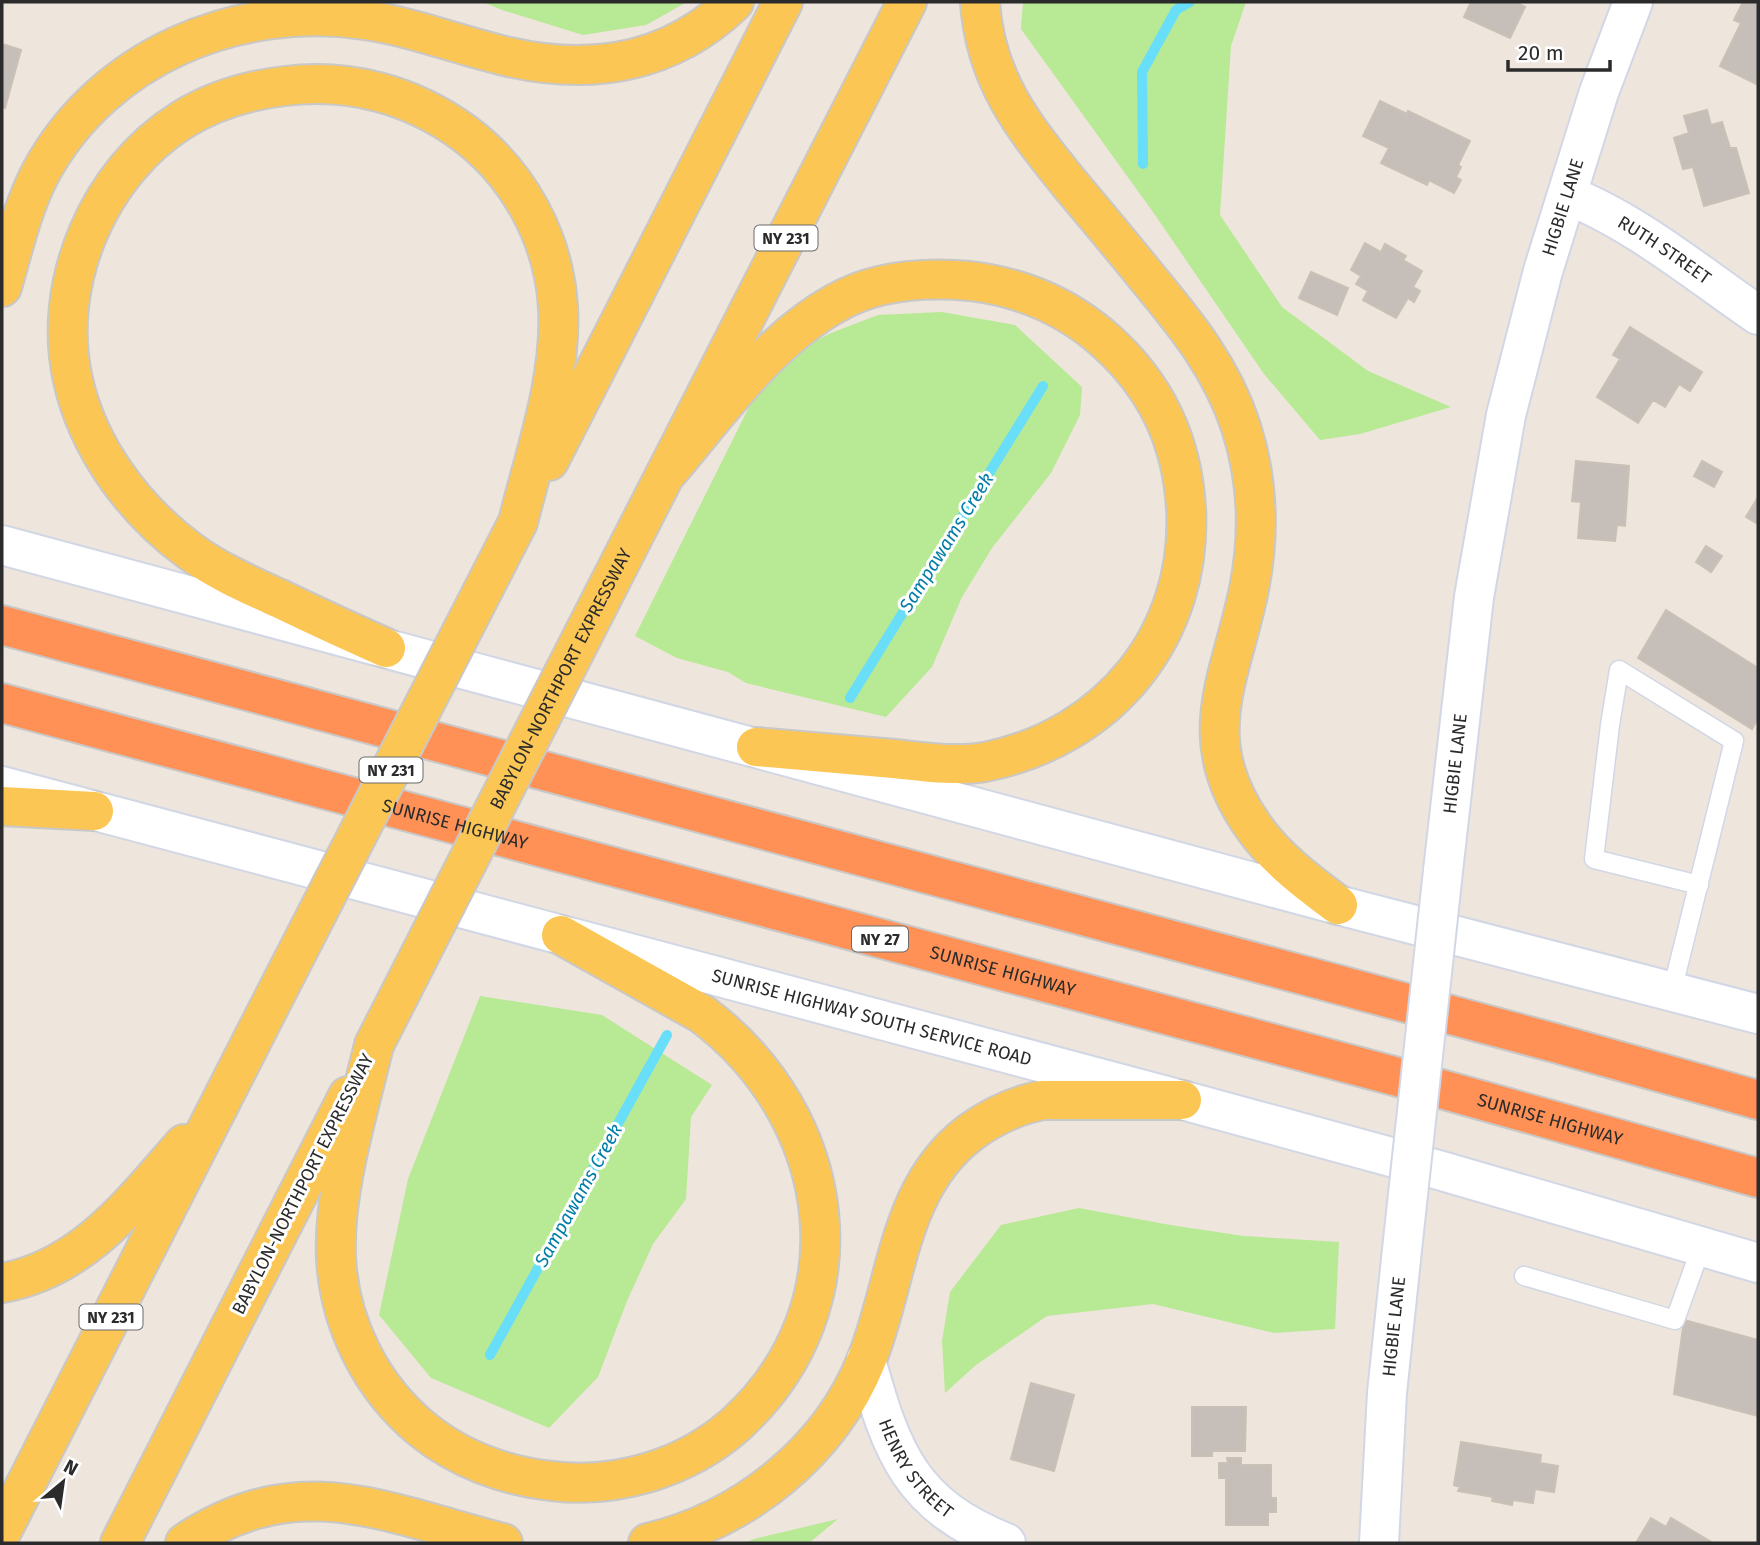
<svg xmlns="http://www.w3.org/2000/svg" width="1760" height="1545" font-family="'Fira Sans',sans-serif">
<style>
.green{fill:#b8e995}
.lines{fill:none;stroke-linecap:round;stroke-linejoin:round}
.stream{stroke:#68def8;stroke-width:10}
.building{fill:#c6bfb9;stroke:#cac1b6;stroke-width:2}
.service-casing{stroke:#d1d7e5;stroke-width:21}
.tertiary-casing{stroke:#d1d7e5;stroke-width:42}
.secondary-casing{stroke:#d1d7e5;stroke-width:42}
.primary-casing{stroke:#c8c8c8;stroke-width:42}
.motorway-casing{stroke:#c8c8c8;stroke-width:42}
.service{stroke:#fff;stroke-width:18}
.tertiary{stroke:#fff;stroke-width:38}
.secondary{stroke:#fff;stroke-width:38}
.primary{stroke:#fbc654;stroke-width:38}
.motorway{stroke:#ff9156;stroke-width:38}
.tertiary-bridge-casing{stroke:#d1d7e5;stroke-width:42;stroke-linecap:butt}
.primary-bridge-casing{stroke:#c8c8c8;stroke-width:42;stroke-linecap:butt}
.tertiary-bridge{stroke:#fff;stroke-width:38}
.primary-bridge{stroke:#fbc654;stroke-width:38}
.labels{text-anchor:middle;stroke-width:6;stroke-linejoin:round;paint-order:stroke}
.shield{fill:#fff;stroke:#6b6b6b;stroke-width:2}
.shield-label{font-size:16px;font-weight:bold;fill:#2b2b2b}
.street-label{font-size:18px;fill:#2b2b2b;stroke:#fff}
.water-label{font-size:19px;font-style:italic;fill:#037da7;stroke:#fff}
</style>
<rect width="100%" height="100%" fill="#eee5dc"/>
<path class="green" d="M483,2H687L646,25L583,35L502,10Z
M1023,2H1246L1231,46L1220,215L1282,307L1368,371L1451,407L1360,434L1320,440L1264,374L1153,212L1021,29Z
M942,312L1015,325L1082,387L1080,415L1051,473L992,548L962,597L932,667L886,717L746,683L728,672L677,658L635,636L752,401L781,358L831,333L878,315Z
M480,996L602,1015L712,1085L691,1117L686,1199L653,1244L627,1301L598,1377L549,1428L431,1378L379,1315L408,1179Z
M1079,1208L1170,1225L1244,1236L1339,1242L1335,1329L1274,1333L1153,1304L1047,1316L976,1365L945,1393L942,1341L950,1292L1001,1225Z
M838,1519L809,1543H745L754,1539Z"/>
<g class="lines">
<path class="stream" d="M1143,164L1142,72L1176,10L1190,2
M850,698L1043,386
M490,1355L667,1035"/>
</g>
<path class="building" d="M1471,2H1519L1518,3L1525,7L1510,38L1464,17Z
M1743,2H1758V85L1720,66L1741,23L1734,20Z
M2,44L21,50L5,108L2,107Z
M1380,101L1407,114L1408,111L1470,141L1458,165L1461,167L1456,177L1461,180L1454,193L1429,180L1427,185L1381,163L1389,148L1363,136Z
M1707,110L1711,125L1722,122L1730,148H1736L1749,193L1704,206L1693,167L1683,169L1674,138L1689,133L1684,116Z
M1365,243L1381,252L1385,244L1406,256L1403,260L1422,271L1413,287L1420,291L1414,302L1408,298L1396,318L1363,300L1368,291L1356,284L1361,276L1351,270Z
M1311,272L1348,288L1337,315L1299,298Z
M1630,327L1702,372L1690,391L1679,384L1665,407L1653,400L1638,423L1597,397L1620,359L1613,355Z
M1576,461L1629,466L1625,526L1617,525L1615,541L1578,538L1581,502L1572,501Z
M1702,461L1722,472L1714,487L1694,476Z
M1758,497V524L1746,517Z
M1706,546L1722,556L1711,572L1696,562Z
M1666,610L1758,668V718L1752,729L1638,658Z
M1684,1320L1758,1340V1416L1674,1394Z
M1031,1383L1074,1395L1054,1471L1011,1459Z
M1192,1407H1246L1245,1451H1212V1456H1192Z
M1461,1442L1541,1455L1540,1463L1558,1466L1554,1492L1535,1489L1533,1503L1513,1500L1512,1505L1492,1501L1493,1497L1458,1491L1460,1487L1454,1485Z
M1227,1458H1241V1465H1271V1498H1276V1512H1268V1525H1226V1478H1219V1463H1228Z
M1651,1518L1666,1527L1671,1518L1713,1543H1636Z"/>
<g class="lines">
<defs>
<path id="service" d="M1672,991L1734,741L1619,670L1610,725L1594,859L1699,885
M1524,1276L1675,1320L1702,1245"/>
<g id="tertiary">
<path id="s1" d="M1567,195C1634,221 1698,274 1758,315"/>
<path id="s2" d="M1443,871L1474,597L1506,415L1543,271L1599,92L1633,2"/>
<path id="s3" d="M866,1360C892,1454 911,1505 1006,1543"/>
<path id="s4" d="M1379,1543L1387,1393L1401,1259"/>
</g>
<g id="secondary">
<path d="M2,545L1338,905L1758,1014"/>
<path id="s5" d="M2,786L1182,1100L1442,1171L1758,1263"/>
</g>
<path id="primary" d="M980,2C985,79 1023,126 1069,183C1095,214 1121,245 1146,276C1185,323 1222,368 1241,427C1258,480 1260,534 1249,589C1231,679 1191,738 1253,826C1275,858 1307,882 1338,905
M2,287C13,249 22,208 41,172C104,56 238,1 365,20C414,27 461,46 509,57C593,76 671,63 734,2
M549,461L783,2
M666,474C717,415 767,341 836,303C876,280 925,277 970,281C1021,287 1068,307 1106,341C1156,386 1182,440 1186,508C1193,634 1110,737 985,762C956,767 923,762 894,759C848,755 802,751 756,747
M627,549L907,2
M386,648C350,632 315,616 280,599C249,585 217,571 190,551C134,510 88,448 73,380C51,283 99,172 182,120C214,100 249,90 285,86C350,78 412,95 464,133C519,174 554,239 558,307C562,379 535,453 518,522
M2,806L94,811
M374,1045C359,1109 333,1191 336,1257C339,1323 371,1387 422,1429C459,1459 505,1476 552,1481C617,1489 686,1468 735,1425C867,1305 838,1116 702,1014L561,935
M2,1283C83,1269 133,1202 184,1144
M2,1531L263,1019
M120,1543L348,1096
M185,1543C297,1467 386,1513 503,1543
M648,1543C744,1520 830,1452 867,1359C898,1281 898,1186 971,1132C993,1116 1017,1105 1043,1100H1182"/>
<g id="motorway">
<path d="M2,625L1555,1043L1758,1100"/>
<path id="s6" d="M2,703L1409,1080L1758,1178"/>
</g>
</defs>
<use href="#service" class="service-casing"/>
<use href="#tertiary" class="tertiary-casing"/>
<use href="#secondary" class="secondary-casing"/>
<use href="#primary" class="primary-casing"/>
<use href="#motorway" class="motorway-casing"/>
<use href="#service" class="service"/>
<use href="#tertiary" class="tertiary"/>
<use href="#secondary" class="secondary"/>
<use href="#primary" class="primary"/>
<use href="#motorway" class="motorway"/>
<defs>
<path id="tertiary-bridge" d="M1401,1259L1443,871"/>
<g id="primary-bridge">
<path d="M263,1019L518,522"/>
<path id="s7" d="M374,1045L627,549"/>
</g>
</defs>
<use href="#tertiary-bridge" class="tertiary-bridge-casing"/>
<use href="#primary-bridge" class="primary-bridge-casing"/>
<use href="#tertiary-bridge" class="tertiary-bridge"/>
<use href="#primary-bridge" class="primary-bridge"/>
</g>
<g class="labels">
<g class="shield">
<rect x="754.5" y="225.5" width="63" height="25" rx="5"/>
<rect x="359.5" y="757.5" width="63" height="25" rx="5"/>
<rect x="852" y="926.5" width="56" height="25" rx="5"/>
<rect x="79.5" y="1304.5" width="63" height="25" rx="5"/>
</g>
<g class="shield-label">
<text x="786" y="244">NY 231</text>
<text x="391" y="776">NY 231</text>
<text x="880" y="945">NY 27</text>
<text x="111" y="1323">NY 231</text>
</g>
<g class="street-label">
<text dy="6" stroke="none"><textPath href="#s2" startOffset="676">HIGBIE LANE</textPath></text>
<text dy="6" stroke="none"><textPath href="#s1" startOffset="112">RUTH STREET</textPath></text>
<text dy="6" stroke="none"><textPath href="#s7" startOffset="411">BABYLON-NORTHPORT EXPRESSWAY</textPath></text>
<text dy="6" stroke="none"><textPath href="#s2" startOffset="108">HIGBIE LANE</textPath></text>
<text dy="6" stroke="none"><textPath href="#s6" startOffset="469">SUNRISE HIGHWAY</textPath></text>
<text dy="6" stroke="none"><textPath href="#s6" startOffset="1036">SUNRISE HIGHWAY</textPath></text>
<text dy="6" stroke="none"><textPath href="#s5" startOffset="900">SUNRISE HIGHWAY SOUTH SERVICE ROAD</textPath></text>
<text dy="6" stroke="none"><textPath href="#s6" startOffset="1603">SUNRISE HIGHWAY</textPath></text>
<text transform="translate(303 1184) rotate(-63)" y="6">BABYLON-NORTHPORT EXPRESSWAY</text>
<text dy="6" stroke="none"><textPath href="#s4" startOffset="217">HIGBIE LANE</textPath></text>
<text dy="6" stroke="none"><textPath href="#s3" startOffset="121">HENRY STREET</textPath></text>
</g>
<g class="water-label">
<text transform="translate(946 542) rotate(-58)" y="7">Sampawams Creek</text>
<text transform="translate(578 1195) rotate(-61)" y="7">Sampawams Creek</text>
</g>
</g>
<rect width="1760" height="1545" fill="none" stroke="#2b2b2b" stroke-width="7"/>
<g transform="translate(63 1482) rotate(29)" stroke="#ffffff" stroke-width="5" paint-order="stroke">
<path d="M0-5L12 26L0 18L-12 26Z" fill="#2b2b2b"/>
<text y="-10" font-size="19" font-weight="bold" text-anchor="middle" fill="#2b2b2b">N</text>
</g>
<path d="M1508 60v10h102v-10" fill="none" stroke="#2b2b2b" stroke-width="3.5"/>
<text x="1518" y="60" font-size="21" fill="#2b2b2b" stroke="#ffffff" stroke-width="5" paint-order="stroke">20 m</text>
</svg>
